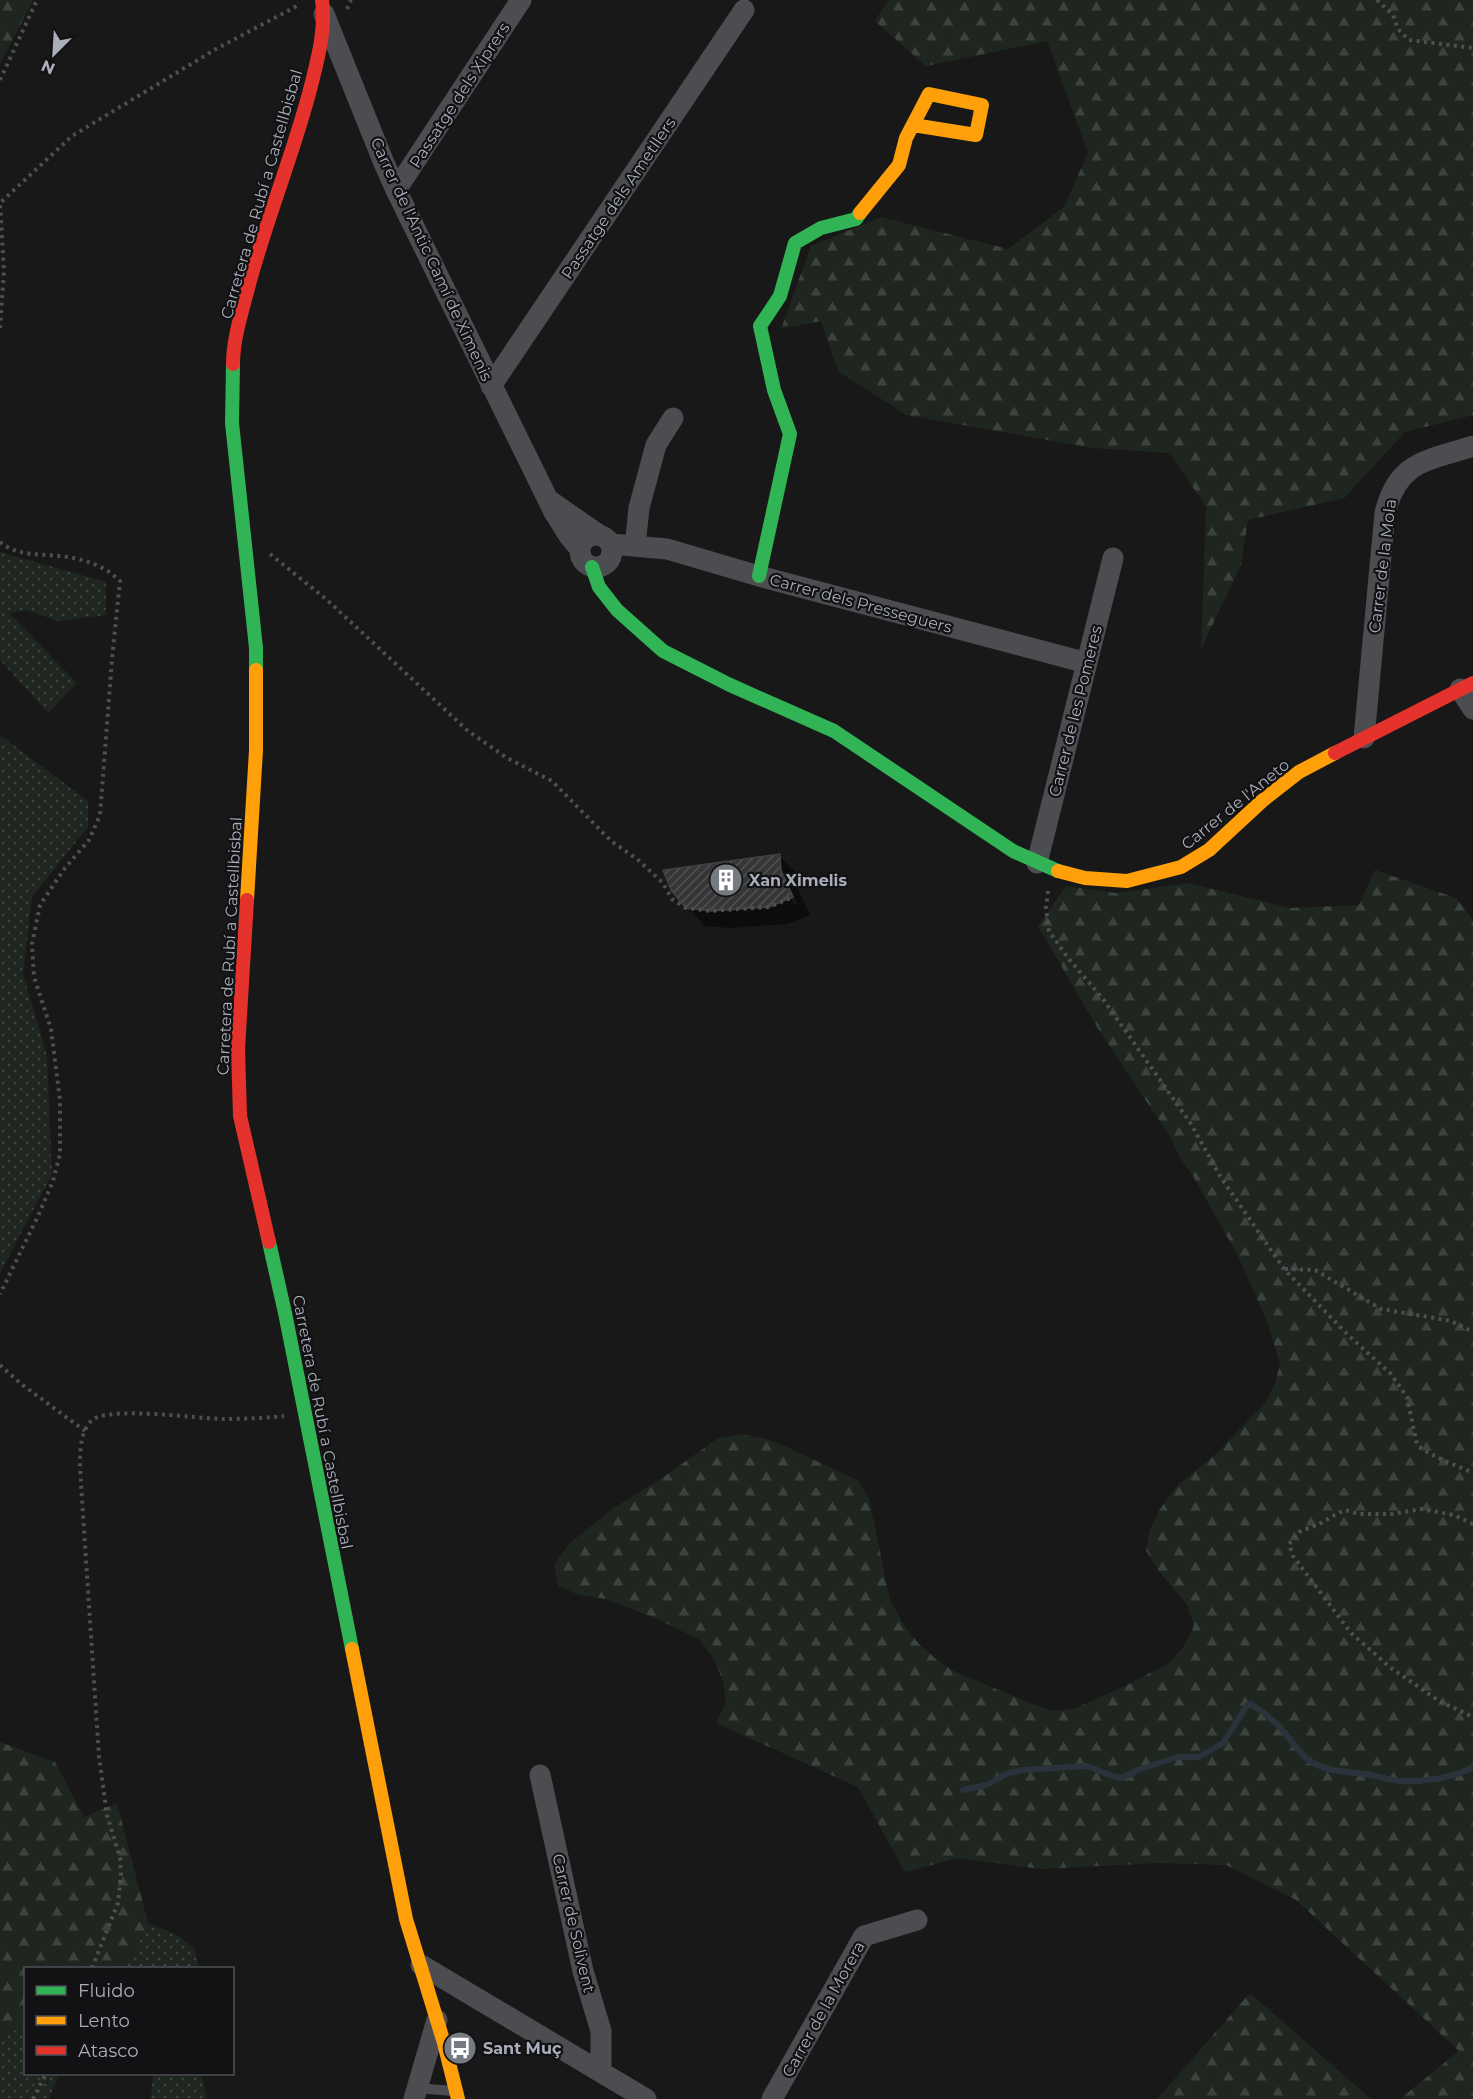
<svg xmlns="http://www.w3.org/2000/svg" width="1473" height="2099" font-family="Montserrat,sans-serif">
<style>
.grass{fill:url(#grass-dots)}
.forest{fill:url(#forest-firs)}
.shadow{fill:#0007;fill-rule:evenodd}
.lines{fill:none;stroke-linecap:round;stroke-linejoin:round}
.stream{stroke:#2a333b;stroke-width:6}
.building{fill:url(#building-hatch);stroke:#404144;stroke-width:1.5}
.path{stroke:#4e4f53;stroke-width:4;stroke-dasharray:3 4.5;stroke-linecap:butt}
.lane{stroke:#4c4d51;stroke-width:10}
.street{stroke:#4c4d51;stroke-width:21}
.fast{stroke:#30b455;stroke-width:14}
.slow{stroke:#ff9f0a;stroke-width:14}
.jam{stroke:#e5322d;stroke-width:14}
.labels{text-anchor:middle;stroke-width:4.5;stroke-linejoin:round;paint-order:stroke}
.street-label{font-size:16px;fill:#a9aeba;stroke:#121214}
.poi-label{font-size:16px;font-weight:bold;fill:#a9aeba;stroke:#121214;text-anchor:start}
</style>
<defs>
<pattern id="grass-dots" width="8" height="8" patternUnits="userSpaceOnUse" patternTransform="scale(1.5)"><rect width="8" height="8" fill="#1e261f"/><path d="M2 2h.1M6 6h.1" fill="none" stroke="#3c433d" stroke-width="1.8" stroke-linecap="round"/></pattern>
<pattern id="forest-firs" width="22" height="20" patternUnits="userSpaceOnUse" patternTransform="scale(1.5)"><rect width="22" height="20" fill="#1e261f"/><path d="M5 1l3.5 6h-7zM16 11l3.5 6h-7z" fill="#3c433d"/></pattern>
<pattern id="building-hatch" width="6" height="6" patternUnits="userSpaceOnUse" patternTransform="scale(1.5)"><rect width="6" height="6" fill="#363637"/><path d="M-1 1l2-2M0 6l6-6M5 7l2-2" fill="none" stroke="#505152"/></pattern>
</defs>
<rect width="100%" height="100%" fill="#181818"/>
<path class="grass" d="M0,552L106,582V615L58,621L27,610L9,613L77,683L48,713L0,660Z
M0,735L88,801V827L32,897L23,974L47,1055L52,1174L0,1273Z
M148,1923L177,1935L195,1949L199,1968H126Z
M25,2027L26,2074H59L49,2099H0V2035Z
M153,2074H201L207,2099H151Z"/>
<path class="forest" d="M0,0H33L0,64Z
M888,0H1473V415L1405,432L1344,498L1248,520L1241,565L1201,649L1206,507L1170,453L1093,448L906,415L838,371L821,321L781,329L811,246L881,217L1008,249L1064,207L1088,153L1047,41L926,66L875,21Z
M1375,870L1456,898L1473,920V2099H1400L1459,2051L1296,1900L1226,1865L1158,1863L1041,1869L958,1858L905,1872L858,1787L716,1723L726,1702L723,1681L714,1659L700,1640L655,1618L606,1599L579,1595L558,1586L554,1564L569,1544L612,1509L662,1478L717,1439L741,1434L766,1439L789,1448L857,1480L869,1498L890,1600L904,1625L919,1644L937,1660L956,1672L1027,1702L1052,1711L1076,1708L1125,1686L1169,1663L1184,1646L1194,1626L1187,1605L1158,1570L1146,1550L1150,1530L1160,1509L1179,1484L1216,1454L1265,1403L1275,1384L1280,1363L1266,1319L1238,1256L1193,1176L1180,1158L1171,1138L1095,1024L1038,926L1066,886L1116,893L1188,883L1290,908L1359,905Z
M0,1742L55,1762L84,1817L117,1803L148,1923L126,1968H26L25,2027L0,2035Z
M1250,1993L1371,2099H1157Z"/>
<path class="shadow" d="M779,856L797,874L798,889L810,915L787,924L730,928L705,926L687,907ZM781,873H784L797,904L794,905Z"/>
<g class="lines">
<path class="stream" d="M963,1790L987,1785L1006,1774L1022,1770L1087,1766L1112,1776L1122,1778L1138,1770L1177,1757H1199L1223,1743L1247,1705L1251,1704C1264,1712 1276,1722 1286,1734C1293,1743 1298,1751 1307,1759C1325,1772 1343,1771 1364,1774C1376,1775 1389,1781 1401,1781C1425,1782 1453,1778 1473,1767"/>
</g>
<path class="building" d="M780,854L781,870L793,897L769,907L711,911L686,908L671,890L663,870Z"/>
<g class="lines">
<path class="path" d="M1377,0L1393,15L1398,29L1409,40L1473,48
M347,9L351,0
M0,80L37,0
M0,328L4,271L0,203L72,136L216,49L297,6L300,7
M0,542C17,556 39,554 59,556C82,558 104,565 120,581L112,659L100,815L89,840L65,868L40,905L32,944L34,977L51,1029L60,1100V1154L53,1181L38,1216L0,1294
M270,554L326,599L468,731L507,758L552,781L611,841L637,859L662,882L672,899L686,908L711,911L769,907L793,897
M1048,891L1046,908L1049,931L1068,958L1103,999L1153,1070L1191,1124L1220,1176L1284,1269L1349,1336L1391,1374L1407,1397L1417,1445C1434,1458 1454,1464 1473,1473
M1285,1269L1315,1270L1381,1309L1451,1321L1473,1332
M0,1365L20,1383L85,1431
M1473,1524L1454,1515L1421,1509L1392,1514H1359L1344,1510L1319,1524L1299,1532L1289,1544L1293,1556L1351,1633L1391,1668L1439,1701L1473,1717
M92,1968L118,1903L121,1873L120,1858L107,1815L99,1757L81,1484C80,1465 77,1436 91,1421C107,1405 199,1419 224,1419C244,1419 264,1418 284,1416
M33,2099L46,2074"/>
<path class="lane" d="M417,2088L453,2091"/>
<path class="street" d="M324,14L384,163L396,190L554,512L569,536L580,549
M396,190L521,0
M491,386L744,10
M550,501L599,535
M580 551a16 16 0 1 1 32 0a16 16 0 1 1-32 0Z
M611,544L667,549L759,576L1087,663
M635,546L639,508L656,445L673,418
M1460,689L1473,709
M1364,738L1385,513C1398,460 1428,461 1473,446
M1037,863L1113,558
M540,1775L583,1971L601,2031V2072
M421,1965L646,2099
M414,2099L437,2020
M772,2099L864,1936L917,1920"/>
<path class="fast" d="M233,364L232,423L256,648V670
M592,567L599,587L617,610L663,651L730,685L834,731L1013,851L1058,871
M759,576L790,434L774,390L760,326L780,296L795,243L821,228L856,219L860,213
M269,1242L285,1313L352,1649"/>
<path class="slow" d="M860,213L899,165L906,138L929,94L982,105L976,135L913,125
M1058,871L1085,878L1127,881L1181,867L1209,850L1262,801L1299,772L1335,753
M247,900L256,750V670
M352,1649L406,1919L444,2043L458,2099"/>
<path class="jam" d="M233,364C233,340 241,315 247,292C265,222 293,156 311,86C318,58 326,29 322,0
M1335,753L1473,683
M247,900L238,1049L240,1116L269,1242"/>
</g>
<defs>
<symbol id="building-disc" viewBox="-11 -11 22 22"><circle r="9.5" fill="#767a81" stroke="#121214"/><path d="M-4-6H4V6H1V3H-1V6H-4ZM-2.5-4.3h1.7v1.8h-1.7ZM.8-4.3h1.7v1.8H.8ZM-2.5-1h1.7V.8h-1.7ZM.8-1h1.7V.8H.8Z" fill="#fff"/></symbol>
<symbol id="bus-disc" viewBox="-11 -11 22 22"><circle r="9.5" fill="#767a81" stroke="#121214"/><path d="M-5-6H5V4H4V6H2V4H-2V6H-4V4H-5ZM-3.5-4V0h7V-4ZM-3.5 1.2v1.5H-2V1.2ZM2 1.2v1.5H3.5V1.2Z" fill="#fff"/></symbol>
</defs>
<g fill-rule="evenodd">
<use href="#building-disc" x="707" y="861" width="38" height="38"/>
<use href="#bus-disc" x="441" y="2029" width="38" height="38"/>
</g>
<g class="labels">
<g class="street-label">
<text transform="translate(459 95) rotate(-57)" y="6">Passatge dels Xiprers</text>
<text transform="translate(261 194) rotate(-74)" y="6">Carretera de Rubí a Castellbisbal</text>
<text transform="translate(618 198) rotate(-56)" y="6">Passatge dels Ametllers</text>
<text transform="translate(432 259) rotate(65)" y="6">Carrer de l'Antic Camí de Ximenis</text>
<text transform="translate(1382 566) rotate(-83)" y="6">Carrer de la Mola</text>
<text transform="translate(861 603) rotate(15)" y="6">Carrer dels Presseguers</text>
<text transform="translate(1075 711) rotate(-76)" y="6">Carrer de les Pomeres</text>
<text transform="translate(1235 804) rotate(-39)" y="6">Carrer de l'Aneto</text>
<text transform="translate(229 946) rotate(-87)" y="6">Carretera de Rubí a Castellbisbal</text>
<text transform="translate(323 1422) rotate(79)" y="6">Carretera de Rubí a Castellbisbal</text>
<text transform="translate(574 1923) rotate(77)" y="6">Carrer de Solivent</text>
<text transform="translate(823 2009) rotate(-61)" y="6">Carrer de la Morera</text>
</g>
<g class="poi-label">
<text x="749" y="886">Xan Ximelis</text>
<text x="483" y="2054">Sant Muç</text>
</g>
</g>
<rect x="24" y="1967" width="210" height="108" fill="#121214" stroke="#4e5056" stroke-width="1.5"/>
<rect x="36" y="1986" width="30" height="9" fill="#30b455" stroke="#4e5056" stroke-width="1.5"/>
<text x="78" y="1997" font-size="18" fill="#a9aeba">Fluido</text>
<rect x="36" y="2016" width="30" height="9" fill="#ff9f0a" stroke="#4e5056" stroke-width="1.5"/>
<text x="78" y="2027" font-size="18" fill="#a9aeba">Lento</text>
<rect x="36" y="2046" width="30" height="9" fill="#e5322d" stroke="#4e5056" stroke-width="1.5"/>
<text x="78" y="2057" font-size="18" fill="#a9aeba">Atasco</text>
<g transform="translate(54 54) rotate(204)" stroke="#121214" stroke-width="4.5" paint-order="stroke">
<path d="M0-4.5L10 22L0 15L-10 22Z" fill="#a9aeba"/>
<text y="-9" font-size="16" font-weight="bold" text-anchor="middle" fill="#a9aeba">N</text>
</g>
</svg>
